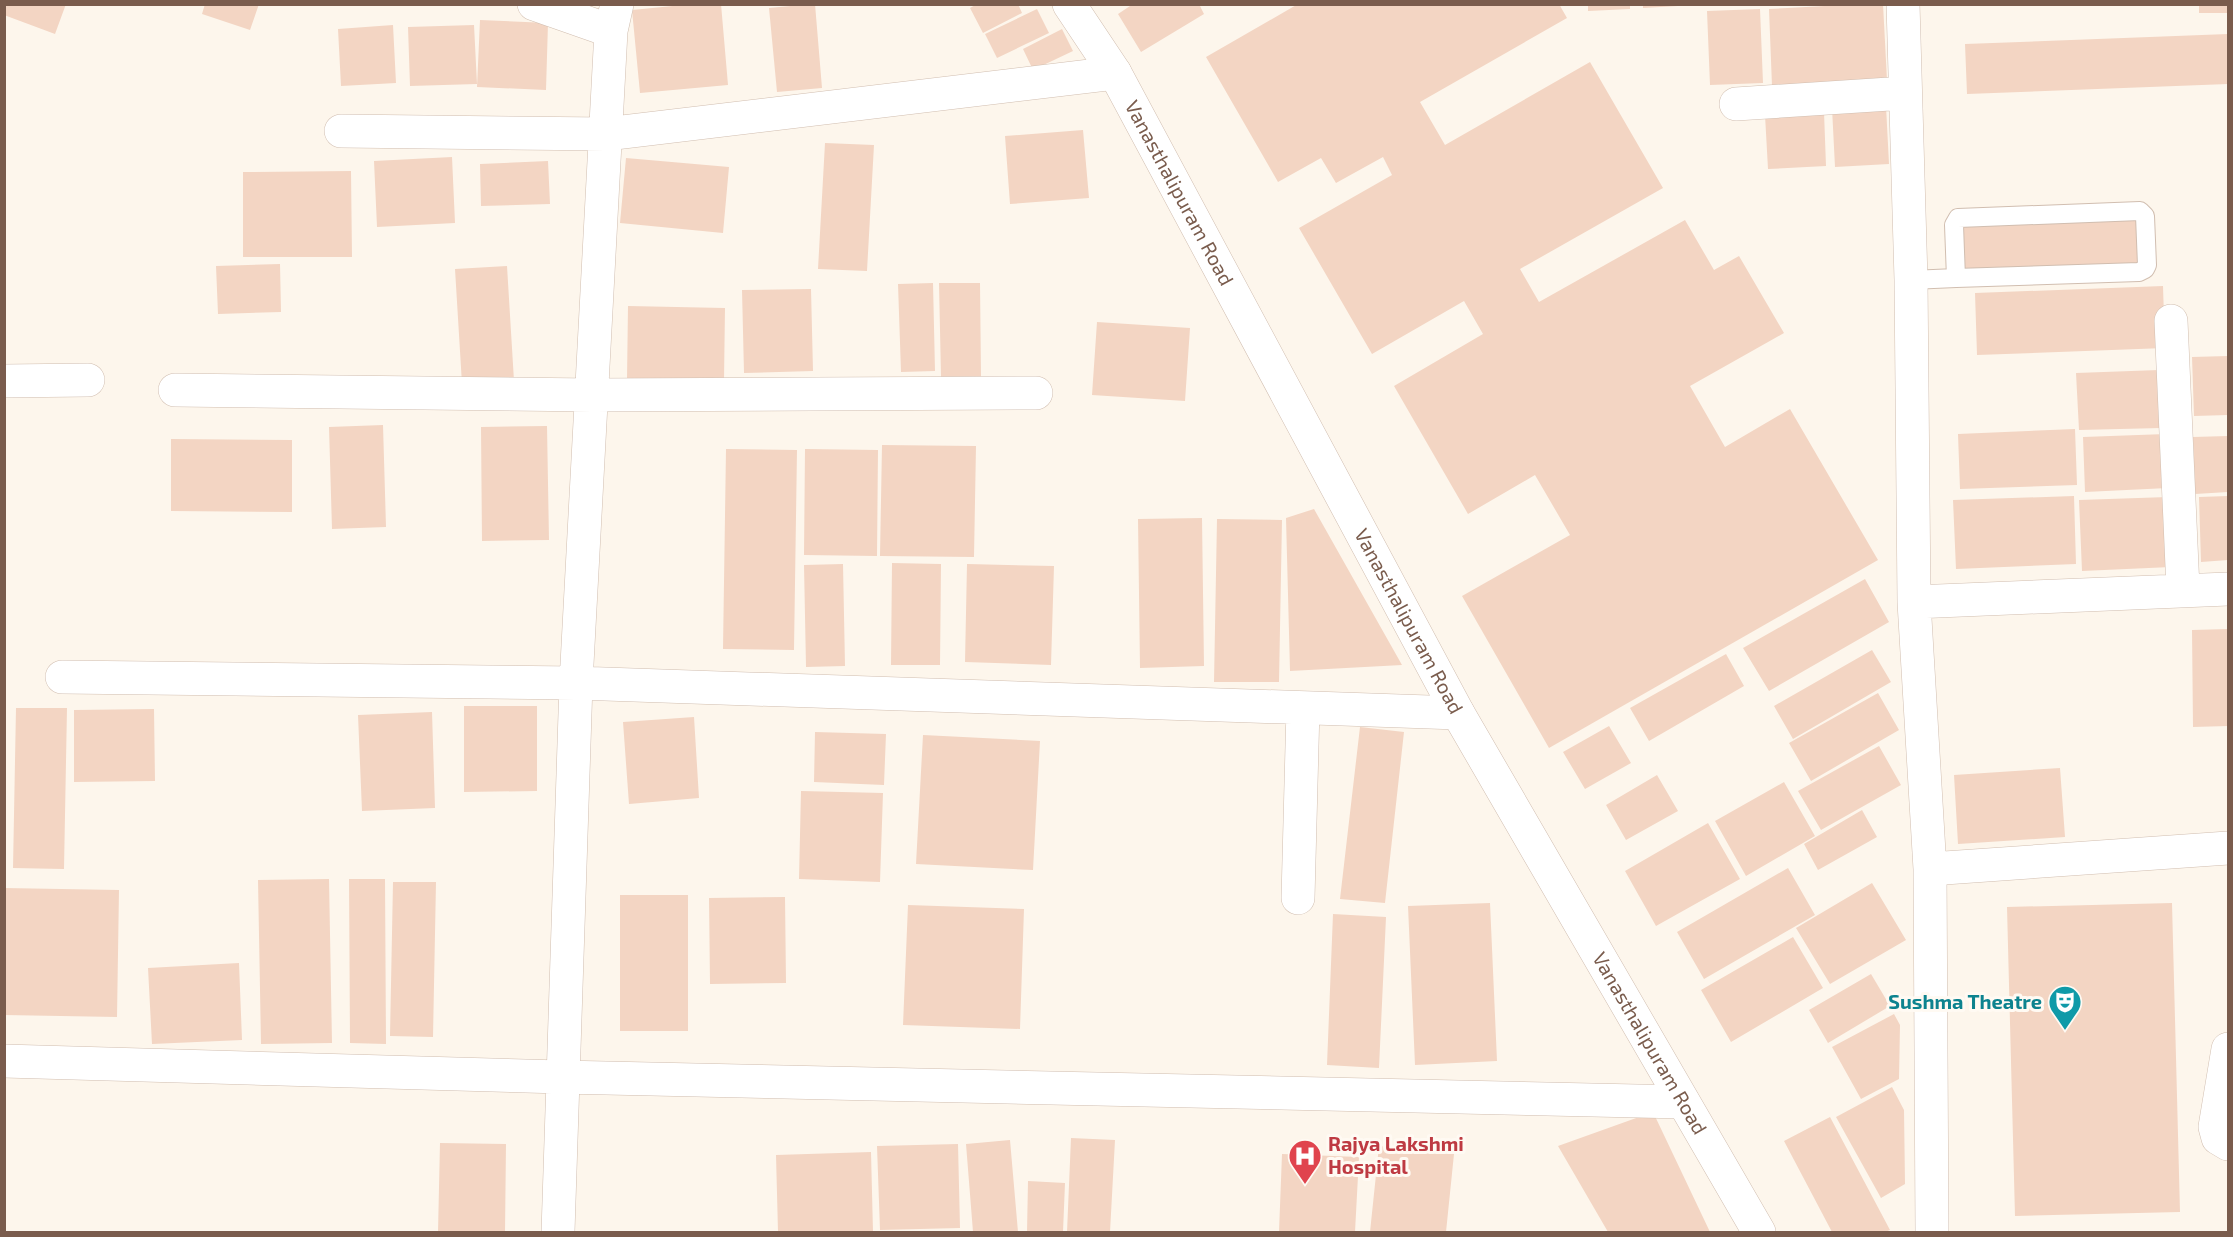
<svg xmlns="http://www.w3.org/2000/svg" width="2233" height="1237" font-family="'Exo 2',sans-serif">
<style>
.building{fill:#f3d5c3}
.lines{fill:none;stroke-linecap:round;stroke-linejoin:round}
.service-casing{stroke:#d1beb0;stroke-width:20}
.minor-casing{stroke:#d1beb0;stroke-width:34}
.tertiary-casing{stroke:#d1beb0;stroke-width:34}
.service{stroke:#fff;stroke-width:18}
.minor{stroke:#fff;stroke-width:33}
.tertiary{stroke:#fff;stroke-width:33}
.labels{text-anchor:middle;stroke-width:6;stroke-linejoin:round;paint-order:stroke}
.street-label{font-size:20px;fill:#7a5c4d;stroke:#fffaf3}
.culture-label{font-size:20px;font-weight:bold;fill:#0d838f;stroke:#fffaf3;text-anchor:end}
.health-label{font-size:20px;font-weight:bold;fill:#be3a42;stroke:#fffaf3;text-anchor:start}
</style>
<rect width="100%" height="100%" fill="#fdf6ec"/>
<path class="building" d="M4,4H66L55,34L4,15Z
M205,4H259L250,30L202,14Z
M693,4H721L728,85L640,93L632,10Z
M812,4H815L822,88L777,92L769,8Z
M977,4H1018L1022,13L983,33L970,8Z
M1133,4H1199L1204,14L1141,52L1118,14Z
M1298,4H1559L1567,18L1420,102L1445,145L1590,62L1663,188L1520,269L1539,302L1685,220L1714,270L1739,256L1784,333L1690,386L1725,447L1790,409L1878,560L1549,748L1462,596L1570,535L1535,475L1468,514L1394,386L1483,334L1464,301L1372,354L1299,228L1392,175L1383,157L1336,183L1321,158L1278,182L1206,57Z
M1588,4H1630V9L1588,11Z
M1643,4H1678V6L1643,8Z
M1862,4H1883L1887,80L1772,86L1769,9Z
M2199,4H2228V13H2199Z
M1037,9L1049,33L997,58L985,34Z
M1760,9L1763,83L1710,85L1707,11Z
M480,20L548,23L546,90L477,87Z
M393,25L396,83L341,86L338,29Z
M474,25L477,84L410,86L408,27Z
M1062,29L1073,51L1033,70L1023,49Z
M2228,34V84L1967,94L1965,44Z
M1886,106L1889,164L1835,167L1832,108Z
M1824,112L1826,166L1768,169L1765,115Z
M1083,130L1089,198L1010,204L1005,136Z
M825,143L874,145L867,271L818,269Z
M452,157L455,223L377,227L374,161Z
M626,158L729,167L723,233L620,223Z
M548,161L550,204L481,206L480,164Z
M351,171L352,257H243V172Z
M2141,220L2142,268L1960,274L1959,227Z
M280,264L281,312L218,314L216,266Z
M507,266L514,381L462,384L455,269Z
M933,283L935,371L901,372L898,284Z
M939,283H980L981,377H941Z
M2163,286L2165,348L1977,355L1975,293Z
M811,289L813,371L744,373L742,290Z
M628,306L725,308L724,380L627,379Z
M1097,322L1190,328L1185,401L1092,395Z
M2228,356V415L2194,416L2192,357Z
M2159,370L2161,428L2079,430L2076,373Z
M383,425L386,527L332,529L329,427Z
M547,426L549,540L482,541L481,427Z
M2075,429L2077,485L1960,489L1958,434Z
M2166,434L2168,488L2085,492L2083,437Z
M2228,436V492L2195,494L2193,437Z
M171,439L292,440V512L171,511Z
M882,445L976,446L974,557L880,556Z
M726,449L797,450L794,650L723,649Z
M805,449L878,450L877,556L804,555Z
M2074,496L2076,564L1956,569L1953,500Z
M2228,496V560L2201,562L2199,497Z
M2168,497L2171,567L2082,571L2079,500Z
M1314,509L1402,665L1290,671L1286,518Z
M1202,518L1204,666L1140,668L1138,519Z
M1217,519L1282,520L1279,682H1214Z
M892,563L941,564L940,665H891Z
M843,564L845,666L806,667L804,565Z
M967,564L1054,566L1051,665L965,662Z
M1865,579L1889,622L1769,691L1743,648Z
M2228,629V726L2193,727L2192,630Z
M1872,650L1891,682L1793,739L1774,706Z
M1726,654L1744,686L1649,741L1630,708Z
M1878,693L1899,730L1811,781L1789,743Z
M464,706H537V791L464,792Z
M16,708H67L64,869L13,868Z
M154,709L155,781L74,782V710Z
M432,712L435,808L362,811L358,715Z
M694,717L699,798L629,804L623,722Z
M1609,726L1631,763L1585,789L1563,752Z
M1360,727L1404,732L1385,903L1340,899Z
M815,732L886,734L884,785L814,782Z
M923,735L1040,741L1033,870L916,864Z
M1879,746L1901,785L1821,830L1798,791Z
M2060,768L2065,837L1958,844L1954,775Z
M1657,775L1678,811L1626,840L1606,805Z
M1784,782L1815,836L1746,876L1715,821Z
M801,791L883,793L880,882L799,879Z
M1862,810L1877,837L1818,870L1804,844Z
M1708,823L1740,879L1656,926L1625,871Z
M1788,868L1815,915L1704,979L1677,932Z
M329,879L332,1043L261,1044L258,880Z
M349,879H385L386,1044L350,1043Z
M393,882H436L433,1037L390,1036Z
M1872,883L1906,940L1830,984L1796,928Z
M4,888L119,890L117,1017L4,1015Z
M620,895H688V1031H620Z
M785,897L786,983L710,984L709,898Z
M1490,903L1497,1061L1415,1065L1408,906Z
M2172,903L2180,1212L2015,1216L2007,907Z
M908,905L1024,909L1020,1029L903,1025Z
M1333,914L1386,917L1379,1068L1327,1065Z
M1793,937L1823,988L1731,1042L1701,990Z
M239,963L242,1040L152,1044L148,968Z
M1871,974L1890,1006L1828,1043L1809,1010Z
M1894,1014L1900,1025L1899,1079L1861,1099L1832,1047Z
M1892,1087L1904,1110L1905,1184L1881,1198L1836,1117Z
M1653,1112L1710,1232H1608L1558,1146Z
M1830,1117L1890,1230L1885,1232H1832L1784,1141Z
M1071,1138L1115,1140L1110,1232H1067Z
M1010,1140L1018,1232H973L966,1144Z
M440,1143L506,1144L505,1232H438Z
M958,1144L960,1228L880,1230L877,1146Z
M1379,1146L1454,1154L1446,1232H1370Z
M871,1152L873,1232H778L776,1155Z
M1282,1154L1359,1157L1355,1232H1279Z
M1028,1181L1065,1183L1063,1232H1027Z"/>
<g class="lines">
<defs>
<path id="service" d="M1911,280L1956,278L2139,272L2145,269L2147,265L2145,216L2140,211L1958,218L1954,225L1956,278"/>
<path id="minor" d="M534,4L611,31
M1903,4L1911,280L1914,602L1930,869L1932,1232
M1736,104L1905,93
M341,131L606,134L1115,73
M2171,321L2183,589
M4,381L88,380
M175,390L592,395L1036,393
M1914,602L2228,589
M62,677L576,683L1458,713
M1930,869L2228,848
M1298,898L1303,708
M2228,1049L2215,1127L2218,1138L2228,1144
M4,1061L561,1077L1683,1102
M558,1232L576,683L611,31L617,4"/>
<g id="tertiary">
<path id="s1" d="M1069,4L1115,73L1458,713L1759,1232"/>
</g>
</defs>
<use href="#service" class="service-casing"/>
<use href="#minor" class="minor-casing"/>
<use href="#tertiary" class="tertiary-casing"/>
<use href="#service" class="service"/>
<use href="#minor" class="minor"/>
<use href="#tertiary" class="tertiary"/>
</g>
<defs>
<symbol id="theatre-pin" viewBox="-11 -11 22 30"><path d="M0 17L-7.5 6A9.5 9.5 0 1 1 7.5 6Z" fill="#0f9aa8" stroke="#fffaf3"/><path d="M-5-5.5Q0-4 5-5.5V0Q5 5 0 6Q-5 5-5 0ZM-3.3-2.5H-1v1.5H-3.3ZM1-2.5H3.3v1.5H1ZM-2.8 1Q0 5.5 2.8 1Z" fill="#fff"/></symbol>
<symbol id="hospital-pin" viewBox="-11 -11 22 30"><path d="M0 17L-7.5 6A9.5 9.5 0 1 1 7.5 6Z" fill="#e0444e" stroke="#fffaf3"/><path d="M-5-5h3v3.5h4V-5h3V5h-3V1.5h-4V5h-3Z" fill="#fff"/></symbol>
</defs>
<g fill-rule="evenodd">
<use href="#theatre-pin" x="2046" y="983" width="38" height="52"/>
<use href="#hospital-pin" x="1286" y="1137" width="38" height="52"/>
</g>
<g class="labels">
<g class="street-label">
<text dy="7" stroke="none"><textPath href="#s1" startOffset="219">Vanasthalipuram Road</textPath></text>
<text dy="7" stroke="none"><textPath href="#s1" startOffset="705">Vanasthalipuram Road</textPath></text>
<text dy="7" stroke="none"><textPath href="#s1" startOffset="1191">Vanasthalipuram Road</textPath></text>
</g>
<g class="culture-label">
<text x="2042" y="1009">Sushma Theatre</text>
</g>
<g class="health-label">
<text x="1328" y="1151">Rajya Lakshmi<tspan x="1328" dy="23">Hospital</tspan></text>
</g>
</g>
<rect width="2233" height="1237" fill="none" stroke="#7a5c4d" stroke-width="12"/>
</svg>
